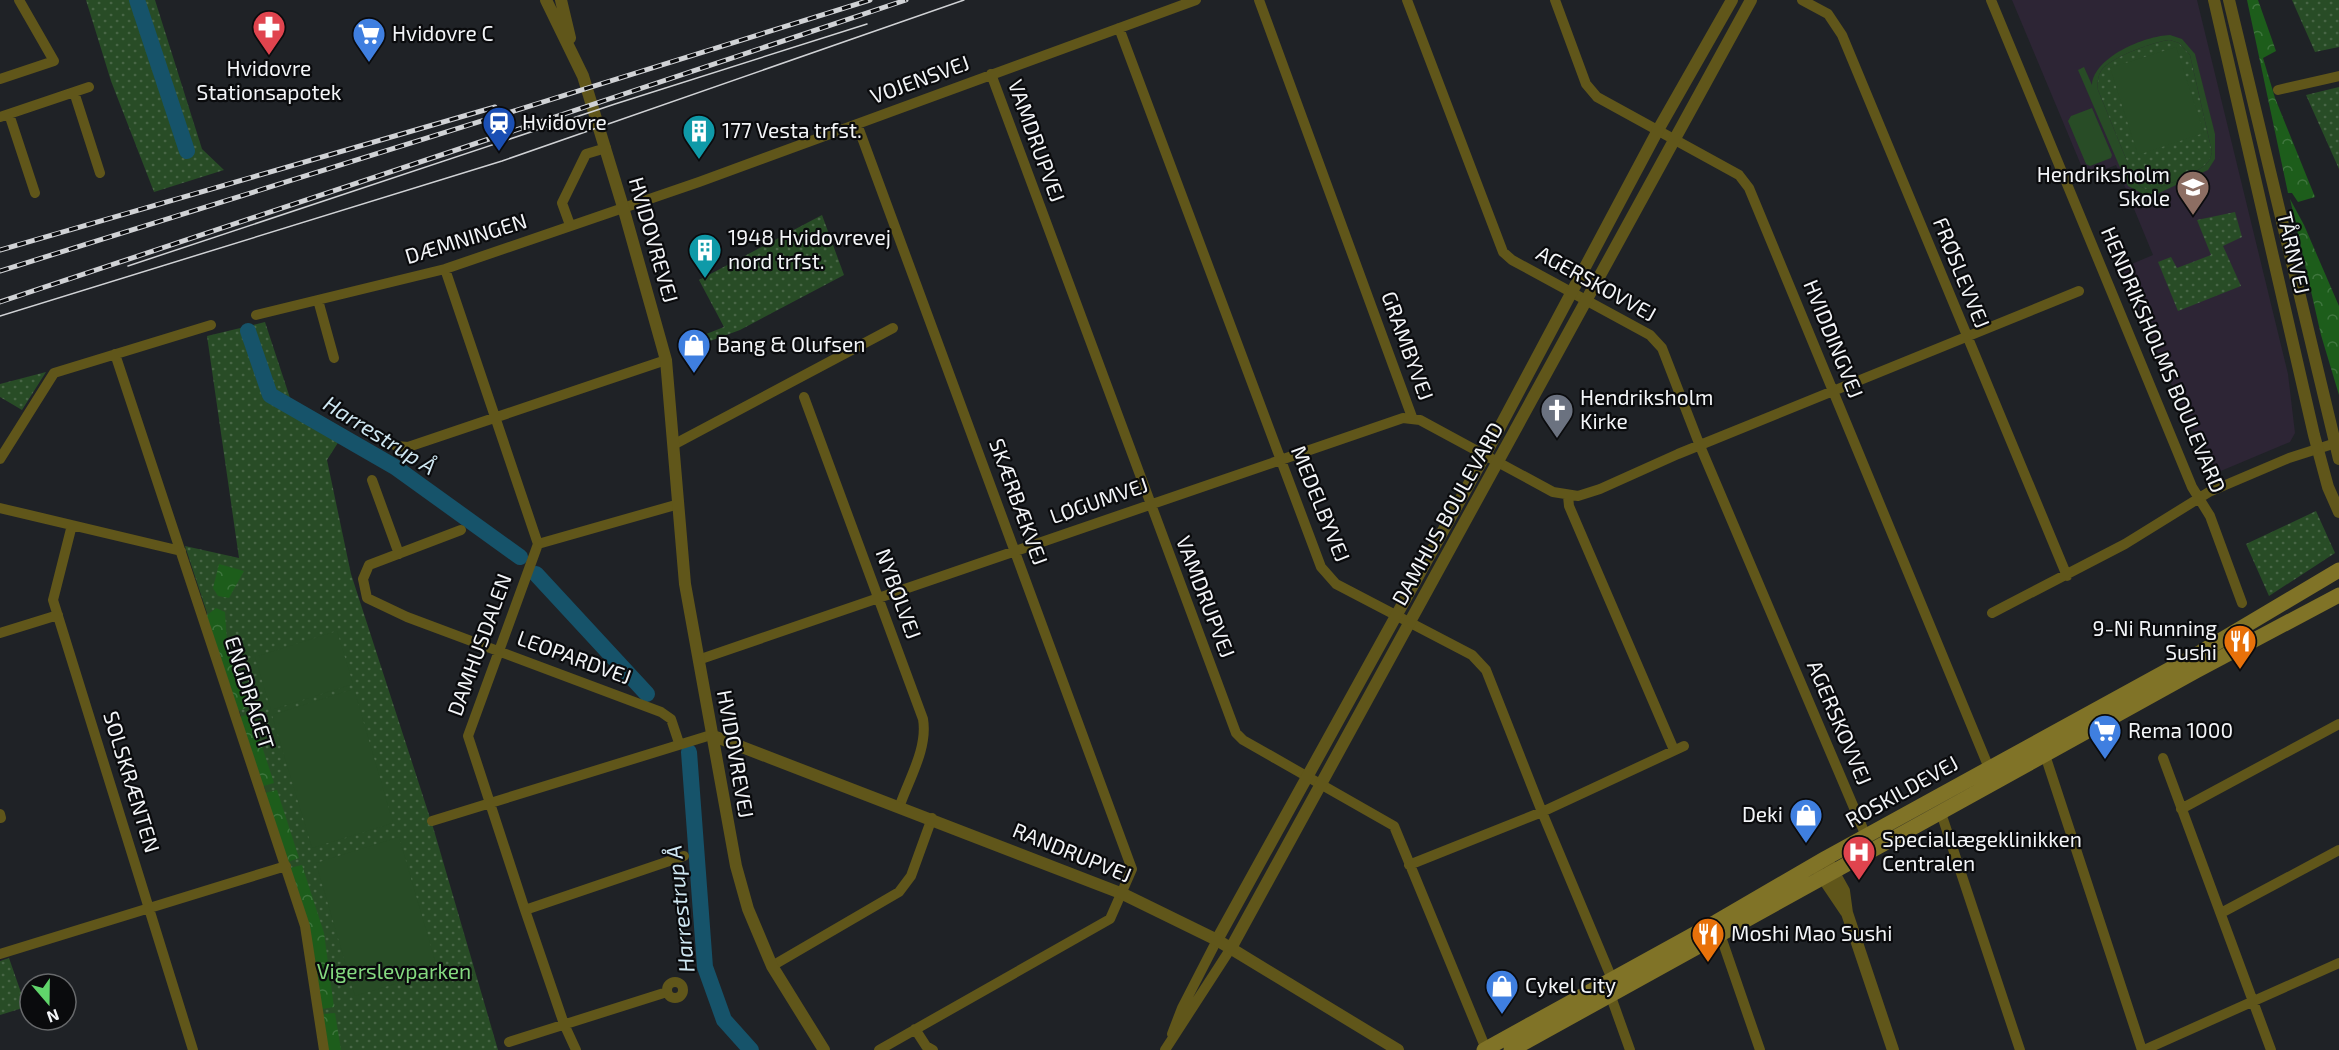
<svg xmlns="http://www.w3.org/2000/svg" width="2339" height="1050" font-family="'Exo 2',sans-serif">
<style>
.education{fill:#2d2535}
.green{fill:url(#green-dots)}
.forest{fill:url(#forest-crowns)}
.pitch{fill:#284c26;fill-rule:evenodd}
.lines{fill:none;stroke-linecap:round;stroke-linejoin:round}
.river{stroke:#16536a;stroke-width:16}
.minor{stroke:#60561a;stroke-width:10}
.tertiary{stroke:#60561a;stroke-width:12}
.secondary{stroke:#807327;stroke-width:15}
.tram{stroke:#d0d2d5;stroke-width:1.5}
.rail-casing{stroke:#d0d2d5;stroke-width:5}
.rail{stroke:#0a0b0d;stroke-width:3;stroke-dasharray:9;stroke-linecap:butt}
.labels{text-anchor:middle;stroke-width:4.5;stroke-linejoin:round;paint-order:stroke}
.poi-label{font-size:21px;fill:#f3f5f8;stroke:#0a0b0d;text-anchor:start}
.street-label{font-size:21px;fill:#f3f5f8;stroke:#0a0b0d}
.park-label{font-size:21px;fill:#85da80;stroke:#0a0b0d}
.water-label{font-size:22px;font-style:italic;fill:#cfe7f2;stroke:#0a0b0d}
</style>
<defs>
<pattern id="green-dots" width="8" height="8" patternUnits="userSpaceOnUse" patternTransform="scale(1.5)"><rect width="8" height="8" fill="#284c26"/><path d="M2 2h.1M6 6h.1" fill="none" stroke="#486646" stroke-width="1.8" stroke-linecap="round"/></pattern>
<pattern id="forest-crowns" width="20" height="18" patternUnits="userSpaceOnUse" patternTransform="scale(1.5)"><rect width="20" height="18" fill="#1d5d1b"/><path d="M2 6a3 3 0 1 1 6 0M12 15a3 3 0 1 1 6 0" fill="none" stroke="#3e753d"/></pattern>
</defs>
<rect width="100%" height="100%" fill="#1f2226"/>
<path class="education" d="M2012,0H2197L2288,374L2295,433L2290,442L2216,473L2201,435L2191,430L2122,268L2153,255L2116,165L2086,177Z"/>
<path class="green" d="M86,0H155L202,149L224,170L154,192L111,81Z
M2292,0H2339V14L2333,1L2339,14V47L2315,52Z
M2170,40L2179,43L2190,55L2212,152C2211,156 2210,161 2206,164C2199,172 2155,192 2146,189C2139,187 2136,182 2133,176L2098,90C2097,82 2098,74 2103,68C2113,57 2155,41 2170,40Z
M2339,87V169L2306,95Z
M2235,212L2242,237L2223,246L2241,286L2178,311L2158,262L2171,257L2177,268L2211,255L2197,220Z
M822,215L844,275L740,330L680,352L678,345L724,327L699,280Z
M265,322L290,398L346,430L327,460L351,574L433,827L498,1050H328L309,924L185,546L239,558L207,336Z
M46,372L22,410L0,397V384Z
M2316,511L2335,553L2269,596L2246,544Z
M9,958L26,1007L0,1015V961Z"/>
<path class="forest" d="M2247,0H2258L2276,51L2263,58L2275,98L2315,197L2298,202L2292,193H2288Z
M2290,199L2304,225L2339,306V395L2321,335Z
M219,564L244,571L229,598L218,596L213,588Z
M216,608L225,612L227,643L249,707L238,711L206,616Z
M251,713L274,783L263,786L240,717Z
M277,790L299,858L288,862L265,793Z
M302,865L324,933L334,1007L322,1009L290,868Z
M335,1013L341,1050H328L323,1014Z"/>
<path class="pitch" d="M2170,35L2182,39L2195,54L2215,134V159L2208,170L2157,194H2143L2128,186L2078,70L2084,67L2092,85C2094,57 2144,36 2170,35ZM2170,40L2179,43L2190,55L2212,152C2211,156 2210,161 2206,164C2199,172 2155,192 2146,189C2139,187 2136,182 2133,176L2098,90C2097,82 2098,74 2103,68C2113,57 2155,41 2170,40Z
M2176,47L2204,133L2138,155L2110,68Z
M2092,108L2112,155L2111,158L2090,166L2086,164L2068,121L2071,116Z
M337,631L353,684L271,710L255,657Z
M354,689L393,823L312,848L272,715Z
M399,837L438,971L355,996L316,863Z"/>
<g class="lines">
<path class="river" d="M137,0L187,151
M248,331L270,395L395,467L520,557
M536,574L647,694
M689,752L705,967L724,1020L751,1050"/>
<path class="minor" d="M1259,0L1412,417
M1407,0L1503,252L1512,260L1650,335L1662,348L1700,446L1866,836
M1555,0L1586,84L1597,97L1739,175L1749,188L1989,768
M1802,0L1828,14L1842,35L2067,576
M1991,0L2192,487L2210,516L2242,603
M1119,28L1321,567L1336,584L1472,655L1486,670L1542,812L1612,979
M991,74L1236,733L1243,740L1394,826L1486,1049
M0,79L54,61L19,0
M2278,90L2339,76
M74,92L100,173
M9,114L35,193
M0,117L89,87
M857,124L1132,869L1110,919L879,1050
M570,225L562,203L586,154L606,148
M445,269L538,544L468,736L525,910L564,1024L576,1050
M318,300L334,358
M256,315L445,269L699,182L1196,0
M115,354L305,926L324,1050
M804,397L923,719C928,748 909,779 900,805
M673,445L893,328
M396,446L408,447L666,360
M0,459L54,373L211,325
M372,480L399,554
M1568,496L1569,506L1674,750
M0,508L181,551
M72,525L53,600L193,1050
M461,530L369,565L363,579L367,598L407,617L661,712L671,719L679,743
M538,544L679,504
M1992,613L2125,544L2209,492L2289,458L2339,442
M0,633L58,615
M698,660L1403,418L1420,420L1553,492L1578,496L1600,489L1678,454L2079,291
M2045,755L2142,1050
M2163,758L2271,1050
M2181,809L2339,724
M1941,813L2020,1050
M0,814L1,818
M432,821L711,735
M1409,865L1542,812L1684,746
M525,910L684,856
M2221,913L2339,850
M1720,934L1760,1050
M0,954L286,866
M772,966L899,892L911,876L932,818
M667 990a8 8 0 1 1 16 0a8 8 0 1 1-16 0Z
M1610,994L1630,1050
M915,1029L926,1046L933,1050
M1172,1034L1182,1008L1217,940
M509,1042L667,992
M1165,1050L1231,948
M2144,1050L2339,963"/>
<path class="tertiary" d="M546,0L583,76L623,207L666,360L685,584L736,866L748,909L772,966L824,1050
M561,0L570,38
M2214,0L2314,435L2328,487L2339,512
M2229,0L2339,459
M711,735L1123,894L1217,940L1398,1050
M1829,864L1844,891L1847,913L1893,1050
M1819,872L1846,912
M1217,940L1485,455L1658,130L1732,0
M1231,948L1751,0"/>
<path class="secondary" d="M1484,1050L1716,922L1826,858L2201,652L2339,570
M1511,1050L2196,671L2339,595"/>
<path class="tram" d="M128,266L615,104L867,24
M0,316L502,161L964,0"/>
<defs>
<path id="rail" d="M0,250L495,107
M0,271L870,0
M0,302L906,0"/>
</defs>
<use href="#rail" class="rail-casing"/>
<use href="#rail" class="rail"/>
</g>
<defs>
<symbol id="pharmacy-pin" viewBox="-11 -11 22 30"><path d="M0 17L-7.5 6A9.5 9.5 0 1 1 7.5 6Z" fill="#e0444e" stroke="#0a0b0d"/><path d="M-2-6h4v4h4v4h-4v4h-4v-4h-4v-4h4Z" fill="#fff"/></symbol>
<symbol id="supermarket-pin" viewBox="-11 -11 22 30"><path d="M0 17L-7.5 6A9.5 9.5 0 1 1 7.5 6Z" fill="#3f7fe0" stroke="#0a0b0d"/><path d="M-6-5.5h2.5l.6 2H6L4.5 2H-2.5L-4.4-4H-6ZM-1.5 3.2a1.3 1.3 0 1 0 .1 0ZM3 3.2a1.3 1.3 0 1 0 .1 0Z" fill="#fff"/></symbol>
<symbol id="station-pin" viewBox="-11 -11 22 30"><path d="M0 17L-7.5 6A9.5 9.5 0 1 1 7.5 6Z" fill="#1a4fb4" stroke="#0a0b0d"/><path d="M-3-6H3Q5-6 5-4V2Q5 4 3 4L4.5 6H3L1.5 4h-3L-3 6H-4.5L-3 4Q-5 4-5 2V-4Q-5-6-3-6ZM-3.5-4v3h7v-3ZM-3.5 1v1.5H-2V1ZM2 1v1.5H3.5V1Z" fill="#fff"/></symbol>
<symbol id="building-pin" viewBox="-11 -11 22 30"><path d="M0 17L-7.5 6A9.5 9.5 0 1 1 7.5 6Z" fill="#0f9aa8" stroke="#0a0b0d"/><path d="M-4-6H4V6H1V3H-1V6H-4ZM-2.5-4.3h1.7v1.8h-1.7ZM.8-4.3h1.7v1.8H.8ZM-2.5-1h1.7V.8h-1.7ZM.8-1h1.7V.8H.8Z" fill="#fff"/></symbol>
<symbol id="school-pin" viewBox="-11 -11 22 30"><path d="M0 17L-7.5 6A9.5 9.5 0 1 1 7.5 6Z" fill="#8d6e63" stroke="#0a0b0d"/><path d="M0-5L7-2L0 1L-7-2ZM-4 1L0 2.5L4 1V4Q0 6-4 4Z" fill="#fff"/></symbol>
<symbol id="shop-pin" viewBox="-11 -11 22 30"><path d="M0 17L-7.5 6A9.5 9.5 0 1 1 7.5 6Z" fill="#3f7fe0" stroke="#0a0b0d"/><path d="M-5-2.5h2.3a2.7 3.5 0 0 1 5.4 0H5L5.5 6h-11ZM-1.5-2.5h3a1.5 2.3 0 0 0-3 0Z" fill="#fff"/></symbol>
<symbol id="church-pin" viewBox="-11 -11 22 30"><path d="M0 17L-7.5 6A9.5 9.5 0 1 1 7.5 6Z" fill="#6b7280" stroke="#0a0b0d"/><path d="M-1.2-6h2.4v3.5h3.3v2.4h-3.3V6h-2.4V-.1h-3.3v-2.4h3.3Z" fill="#fff"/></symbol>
<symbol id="restaurant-pin" viewBox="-11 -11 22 30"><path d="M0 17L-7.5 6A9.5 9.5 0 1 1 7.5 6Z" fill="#e8710a" stroke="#0a0b0d"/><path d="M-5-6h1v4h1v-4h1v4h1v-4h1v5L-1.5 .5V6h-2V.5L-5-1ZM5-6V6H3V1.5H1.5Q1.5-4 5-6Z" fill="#fff"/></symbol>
<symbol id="hospital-pin" viewBox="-11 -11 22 30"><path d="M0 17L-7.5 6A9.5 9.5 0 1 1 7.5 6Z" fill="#e0444e" stroke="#0a0b0d"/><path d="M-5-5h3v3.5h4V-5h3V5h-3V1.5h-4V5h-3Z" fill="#fff"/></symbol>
</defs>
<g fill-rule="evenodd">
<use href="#pharmacy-pin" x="250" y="8" width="38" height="52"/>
<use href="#supermarket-pin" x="350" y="15" width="38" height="52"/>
<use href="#station-pin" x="480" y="104" width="38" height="52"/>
<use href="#building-pin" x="680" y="112" width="38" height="52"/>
<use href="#school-pin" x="2174" y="168" width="38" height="52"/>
<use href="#building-pin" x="686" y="231" width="38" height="52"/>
<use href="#shop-pin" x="675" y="326" width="38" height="52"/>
<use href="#church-pin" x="1538" y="391" width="38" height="52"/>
<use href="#restaurant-pin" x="2221" y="622" width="38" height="52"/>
<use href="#supermarket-pin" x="2086" y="712" width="38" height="52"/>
<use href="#shop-pin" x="1787" y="796" width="38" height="52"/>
<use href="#hospital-pin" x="1840" y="833" width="38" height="52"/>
<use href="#restaurant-pin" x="1689" y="915" width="38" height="52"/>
<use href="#shop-pin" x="1483" y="967" width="38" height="52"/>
</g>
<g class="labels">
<g class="poi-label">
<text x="392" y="41">Hvidovre C</text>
<text x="269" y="76" text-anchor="middle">Hvidovre<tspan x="269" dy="24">Stationsapotek</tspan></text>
<text x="522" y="130">Hvidovre</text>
<text x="722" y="138">177 Vesta trfst.</text>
<text x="2170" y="182" text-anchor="end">Hendriksholm<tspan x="2170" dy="24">Skole</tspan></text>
<text x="728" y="245">1948 Hvidovrevej<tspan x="728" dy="24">nord trfst.</tspan></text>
<text x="717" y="352">Bang &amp; Olufsen</text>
<text x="1580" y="405">Hendriksholm<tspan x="1580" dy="24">Kirke</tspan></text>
<text x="2217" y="636" text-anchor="end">9-Ni Running<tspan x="2217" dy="24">Sushi</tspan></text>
<text x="2128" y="738">Rema 1000</text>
<text x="1783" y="822" text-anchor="end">Deki</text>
<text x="1882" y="847">Speciallægeklinikken<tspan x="1882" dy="24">Centralen</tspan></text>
<text x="1731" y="941">Moshi Mao Sushi</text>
<text x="1525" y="993">Cykel City</text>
</g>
<g class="street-label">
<text transform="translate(920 80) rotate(-20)" y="7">VOJENSVEJ</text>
<text transform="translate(1036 141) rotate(70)" y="7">VAMDRUPVEJ</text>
<text transform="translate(466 239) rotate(-17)" y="7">DÆMNINGEN</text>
<text transform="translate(653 240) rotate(74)" y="7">HVIDOVREVEJ</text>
<text transform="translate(2293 253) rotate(77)" y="7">TÅRNVEJ</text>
<text transform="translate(1961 273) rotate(68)" y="7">FRØSLEVVEJ</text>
<text transform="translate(1596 284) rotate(29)" y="7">AGERSKOVVEJ</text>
<text transform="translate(1833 339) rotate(68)" y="7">HVIDDINGVEJ</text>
<text transform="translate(1407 346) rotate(70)" y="7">GRAMBYVEJ</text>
<text transform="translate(2163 360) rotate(67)" y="7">HENDRIKSHOLMS BOULEVARD</text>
<text transform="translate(1099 501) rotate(-19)" y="7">LØGUMVEJ</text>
<text transform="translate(1018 502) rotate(70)" y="7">SKÆRBÆKVEJ</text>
<text transform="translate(1320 504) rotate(68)" y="7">MEDELBYVEJ</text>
<text transform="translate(1448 514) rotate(-61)" y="7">DAMHUS BOULEVARD</text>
<text transform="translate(898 594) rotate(70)" y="7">NYBØLVEJ</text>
<text transform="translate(1205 597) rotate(69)" y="7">VAMDRUPVEJ</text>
<text transform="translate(480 645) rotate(-70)" y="7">DAMHUSDALEN</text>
<text transform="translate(574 658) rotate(20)" y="7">LEOPARDVEJ</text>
<text transform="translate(249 693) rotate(72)" y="7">ENGDRAGET</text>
<text transform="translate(1839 723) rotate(67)" y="7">AGERSKOVVEJ</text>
<text transform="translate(735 754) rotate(80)" y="7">HVIDOVREVEJ</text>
<text transform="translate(131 782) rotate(73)" y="7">SOLSKRÆNTEN</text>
<text transform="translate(1902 792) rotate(-29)" y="7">ROSKILDEVEJ</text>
<text transform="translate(1072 853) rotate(22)" y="7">RANDRUPVEJ</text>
</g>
<g class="park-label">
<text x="394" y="979">Vigerslevparken</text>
</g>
<g class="water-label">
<text transform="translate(380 435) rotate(32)" y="8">Harrestrup Å</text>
<text transform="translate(680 909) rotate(-96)" y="8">Harrestrup Å</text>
</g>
</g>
<g transform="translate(48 1002) rotate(160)"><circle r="28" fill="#0a0b0d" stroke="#67696b" stroke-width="1.5"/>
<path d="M0-4.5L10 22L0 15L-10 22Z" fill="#60d56b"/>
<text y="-9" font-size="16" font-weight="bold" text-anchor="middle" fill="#f3f5f8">N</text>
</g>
</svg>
